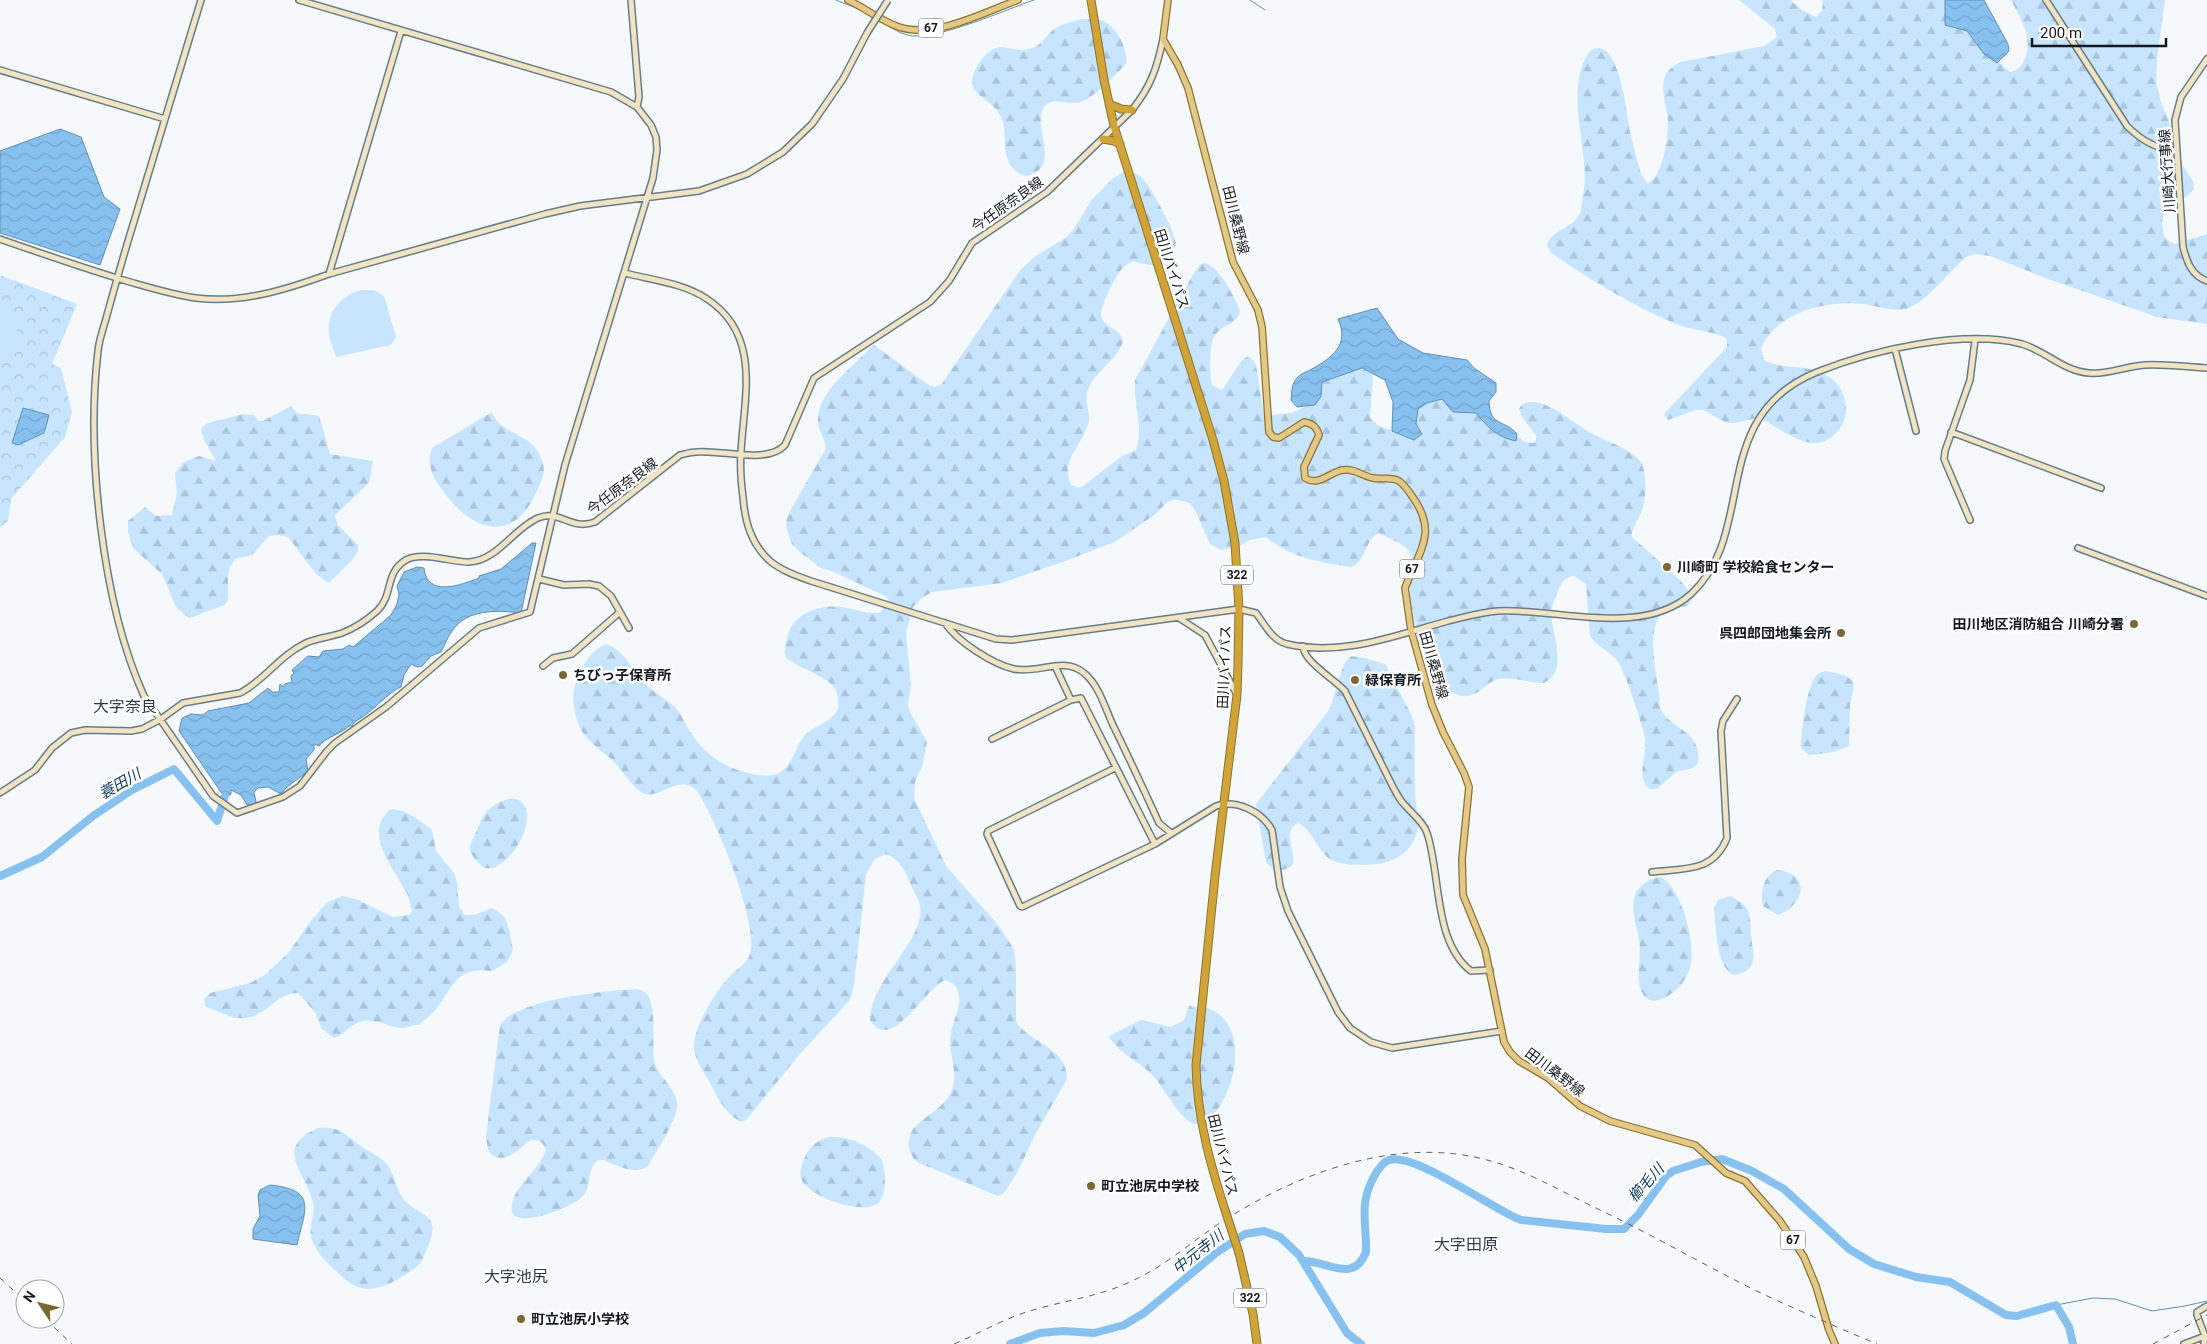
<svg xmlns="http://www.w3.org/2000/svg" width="2207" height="1344" font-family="Roboto,'Noto Sans JP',sans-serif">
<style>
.forest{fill:url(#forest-firs)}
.park{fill:url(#park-crowns)}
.pitch{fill:#c7e5ff}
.water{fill:url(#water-waves);stroke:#648fb1}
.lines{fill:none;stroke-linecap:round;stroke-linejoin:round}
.stream{stroke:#648fb1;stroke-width:1}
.river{stroke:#87c1f0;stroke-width:8}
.secondary-casing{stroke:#6a7c8b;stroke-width:8}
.primary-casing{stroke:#8e732f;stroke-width:8}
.highway-casing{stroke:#8e732f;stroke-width:9}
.secondary{stroke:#f1e4c3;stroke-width:5}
.primary{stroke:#e3c887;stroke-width:5.5}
.highway{stroke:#d0a437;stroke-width:7}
.rail{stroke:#5a6066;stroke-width:1;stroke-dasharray:6 6;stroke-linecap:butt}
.secondary-bridge-casing{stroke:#6a7c8b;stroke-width:8;stroke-linecap:butt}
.highway-bridge-casing{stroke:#8e732f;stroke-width:9;stroke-linecap:butt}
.secondary-bridge{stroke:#f1e4c3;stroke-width:5}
.highway-bridge{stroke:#d0a437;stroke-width:7}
.poi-dot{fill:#7b6635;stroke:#fff;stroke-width:2}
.labels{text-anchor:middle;stroke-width:5;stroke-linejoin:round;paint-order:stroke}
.shield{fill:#fff;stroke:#595e62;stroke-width:1}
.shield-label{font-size:12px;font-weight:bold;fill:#12191f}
.street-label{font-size:14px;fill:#12191f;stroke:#fff}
.poi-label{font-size:14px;font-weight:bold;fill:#12191f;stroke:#fff;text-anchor:start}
.water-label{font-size:15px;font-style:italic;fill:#0e3b5a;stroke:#fff}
.quarter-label{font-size:16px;fill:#2d3d4a;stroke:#fff}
</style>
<defs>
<pattern id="forest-firs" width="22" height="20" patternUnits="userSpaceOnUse" patternTransform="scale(1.25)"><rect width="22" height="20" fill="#c7e5ff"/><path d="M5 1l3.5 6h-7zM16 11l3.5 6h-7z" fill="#aac4da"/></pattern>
<pattern id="park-crowns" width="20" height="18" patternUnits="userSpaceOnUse" patternTransform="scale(1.25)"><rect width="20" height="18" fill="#c7e5ff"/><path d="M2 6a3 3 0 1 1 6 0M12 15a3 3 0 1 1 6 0" fill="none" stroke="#aac4da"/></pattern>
<pattern id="water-waves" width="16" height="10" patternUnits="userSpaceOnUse" patternTransform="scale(1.25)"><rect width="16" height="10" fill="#87c1f0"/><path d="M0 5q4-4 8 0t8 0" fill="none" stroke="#74a5cd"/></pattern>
</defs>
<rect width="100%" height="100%" fill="#f5f9fc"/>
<path class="forest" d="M1739,0H1790L1802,10L1816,17L1822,11L1823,0H1955L1993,57L2010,72C2027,69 2030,46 2026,32C2023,21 2016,10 2011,0H2165L2157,59L2156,82L2161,102L2178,144L2182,164L2193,181L2194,188C2182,207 2157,203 2163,231C2164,239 2169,242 2176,244L2207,234V324L2157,317L2048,279L1990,256L1975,254L1966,257C1949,272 1929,299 1909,308C1896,313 1877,306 1864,304C1827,300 1778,311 1761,348L1764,360C1783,371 1809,362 1831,378C1841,386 1847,398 1846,412C1845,421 1841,429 1834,435C1810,458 1780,425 1757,418L1735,423H1727L1703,410H1696L1668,420L1664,414L1727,347V339C1719,332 1690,330 1676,324C1631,305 1591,280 1551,253L1547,245C1552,228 1577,228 1581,210C1582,199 1585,186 1585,176C1584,139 1566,83 1590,51C1619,31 1627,117 1630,131C1633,146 1637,160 1641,174L1647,183H1649C1664,173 1668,138 1668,121C1667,107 1659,88 1666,74C1670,68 1675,65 1681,62L1764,46L1777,37L1775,29Z
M1081,19C1087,19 1095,18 1101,20C1116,25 1129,50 1126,64C1115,75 1091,102 1076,103C1065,104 1051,97 1044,107C1032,126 1059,162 1033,174C1027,177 1021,176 1016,171C998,156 1010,133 1000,115C995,104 977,96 973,88C970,81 975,69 979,63C999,35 1008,54 1029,49C1040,47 1045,37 1053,30C1060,24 1072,22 1081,19Z
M1124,172C1130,172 1135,172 1140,176C1150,184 1174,230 1176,243C1171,265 1152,269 1134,261C1129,263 1125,265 1121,270C1115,278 1097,310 1102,319C1108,329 1120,329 1123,341C1117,360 1098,369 1089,387C1082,400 1092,412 1088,424C1081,447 1060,460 1071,485L1079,488L1083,486L1122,456L1136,450C1144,428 1133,403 1135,380L1192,276L1200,265L1204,263C1219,265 1235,298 1240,311C1238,324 1222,325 1215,335C1209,342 1209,376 1212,385L1222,390L1242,360L1248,356L1254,361L1256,365L1263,411L1270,415L1291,413L1310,405L1321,378L1338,364L1363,368L1373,376L1370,417C1375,425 1383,429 1392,430L1398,418L1438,397L1492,416L1525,442L1534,443L1537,437L1522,417L1519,409C1523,401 1531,401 1539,403C1556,407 1574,423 1589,432C1607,442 1628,447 1642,463C1647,481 1647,497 1640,515C1637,522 1631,529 1632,537L1681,581L1693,597L1688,606L1664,609C1643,633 1659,679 1660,708C1671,731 1702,729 1698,763L1693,768L1676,772L1657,789H1649C1635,776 1648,754 1645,738C1642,724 1625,671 1618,662C1610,651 1597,647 1590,636L1586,584L1574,576C1565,577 1561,582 1558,591C1556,598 1551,606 1551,613C1552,635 1569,671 1544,683C1532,683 1509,676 1498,679C1485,683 1478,698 1462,696C1428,690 1409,610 1409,580C1409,572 1415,562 1411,554C1405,543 1389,539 1379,533C1365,538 1366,563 1351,567C1320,562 1291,558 1266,537L1250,540L1237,547L1221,550L1210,544L1196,512L1190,503L1175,499L1166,503L1157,513L1115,542L1068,560L1002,583L932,592L922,598L913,607L906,633L911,685L908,705L910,712L927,742L922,766L915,782L914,798L946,866L998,925L1014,949L1016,969V1022C1031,1044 1067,1047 1067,1079L1036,1133L1018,1171L1004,1193L998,1196L919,1163C907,1156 907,1140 913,1129C925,1115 945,1108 952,1090C959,1071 947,1052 951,1032C954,1017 966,999 954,984L945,980C926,987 891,1055 870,1020C870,980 926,940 920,906C919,899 914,892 911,885C905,871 901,860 886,854L875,859L866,874L854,985L851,998L846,1004L800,1054L746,1120L741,1122C725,1114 717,1097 709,1081C704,1073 698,1064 695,1054C688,1034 717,988 732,974C741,966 750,962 751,948C755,914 716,820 697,791C678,772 659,801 643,793C632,787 623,771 614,762C606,754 596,748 588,739C573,723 569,694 579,674C585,662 593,648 607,644C625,652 631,667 643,682C652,692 666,698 676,708C682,715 684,722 689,730C700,748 716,762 735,769C747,773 764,778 776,774C793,769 794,747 805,735C814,726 832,722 838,709C839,705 838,695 836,691C831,677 798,668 786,658C783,650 786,643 788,635C793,613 821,604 842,607C855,609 867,614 880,613L889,601L887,597L834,572L821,568L800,552L792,544L786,527L787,518L791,509L825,450C827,439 818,432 818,421C818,395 843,375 860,358C865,354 869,348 874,345L927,384L934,387L941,385L1021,269L1037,255L1064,239L1073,230L1091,201L1112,179Z
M291,406L298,414H306L319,416L330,454L373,461L369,483L335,515C336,529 351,535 358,546V551L353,559L329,583L316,574L288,537L278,535L269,536L252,555L235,559L230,567L228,574V600L224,605L190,618L186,616L176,607L162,574L134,549L128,533V521L145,507L156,516L172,515L177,494L175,473L184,462L199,456L216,461L204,440L201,428L208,423L243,414L254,415L259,421H263Z
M492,412C502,438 533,430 543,463C546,474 539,486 535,495C512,543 474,531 447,496C440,487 430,474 430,463C429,458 431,452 432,448Z
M1351,656L1365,658L1385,664L1412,716L1415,727C1414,749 1415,771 1415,792C1415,803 1418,813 1418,823C1418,847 1398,862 1376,864C1363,865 1346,866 1334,861C1319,856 1314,831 1298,823C1280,832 1298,852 1292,866L1283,870H1274L1266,862L1256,804L1329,710C1335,698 1341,661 1351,656Z
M1826,671L1844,675L1852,680L1854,687L1850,705L1849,746L1834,752L1809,755L1801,748C1801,733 1806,692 1814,679C1816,674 1821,672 1826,671Z
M512,798C549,804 510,874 485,868C478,864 469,854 470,846C484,819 479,808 512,798Z
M391,809C408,810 419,820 432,830L436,851L454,873L457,882L459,907L465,915H474L492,908L504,916L509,929L513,950L507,962L492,971C457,966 454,985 436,1009C432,1015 424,1020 419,1025C413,1024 409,1028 403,1028C387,1028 374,1016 357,1023C348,1027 344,1035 334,1038L322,1029L315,1012L298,993C276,993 269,1014 247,1018C232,1020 220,1011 206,1007L204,999L210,993L250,983L265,975L289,952L313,918L328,902L342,896L356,899L393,917L409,915L412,911C410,906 410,901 408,896C397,871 360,834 391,809Z
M1777,870C1782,871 1789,872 1793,875C1811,888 1794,910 1778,915L1763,906C1760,892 1763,876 1777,870Z
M1661,877C1682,889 1695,941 1691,964C1690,971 1685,979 1681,985C1670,997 1647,1012 1640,987C1637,975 1640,961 1640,949C1640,931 1628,911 1636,893C1641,883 1651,878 1661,877Z
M1730,896C1738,900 1744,903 1748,911C1751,918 1750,927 1751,935C1753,953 1760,971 1734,975C1716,969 1716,925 1714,908L1718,900Z
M636,989C641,990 646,992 649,997C656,1014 652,1040 654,1059C655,1075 679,1089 677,1107C674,1125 657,1150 648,1166C635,1176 616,1165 603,1160H598C584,1172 594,1185 582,1197C573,1207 506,1235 512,1204C516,1183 541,1169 546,1149C543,1142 537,1139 530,1140C520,1149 500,1169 488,1150L486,1136L500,1025C516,999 606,991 636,989Z
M1189,1006C1197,1007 1204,1006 1212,1010C1262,1034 1220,1139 1190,1122C1179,1116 1163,1087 1154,1077C1141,1061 1119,1055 1109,1036L1141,1020L1171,1027L1184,1020Z
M318,1128C340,1126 345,1134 361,1146C370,1153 381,1156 388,1166C395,1175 396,1188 402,1197C417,1218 443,1211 428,1246C425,1254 422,1263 415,1268C400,1279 375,1295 356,1286C348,1283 341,1276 335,1270C325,1261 317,1253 312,1240C307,1228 316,1216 313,1203C308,1174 271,1148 318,1128Z
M829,1137C849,1136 869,1144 882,1160C885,1173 888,1190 879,1202C867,1217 806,1197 801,1178C799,1172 802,1165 804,1159C809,1147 816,1141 829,1137Z"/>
<path class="park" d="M0,275L77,304L52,364L61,368L72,412L65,437L11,499L8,521L0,528Z"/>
<path class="pitch" d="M362,290H374L384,296L396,337L391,345L336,357C334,350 330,342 329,334C326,312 342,294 362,290Z
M0,307L22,314L8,357L0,355Z"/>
<path class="water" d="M1945,0H1984L2008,44L2009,51L1997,63L1984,54L1967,31L1945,25Z
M60,129L81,137L104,197L120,209L100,265L0,233V151Z
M1377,308L1398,339L1423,353L1467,360L1474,368L1496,383V392L1489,401C1490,428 1505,419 1517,434L1516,441C1499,438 1487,427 1476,413L1453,412L1442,399L1427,403L1418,409L1416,424L1422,434L1414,440L1392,431L1393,402L1385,380L1362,368L1322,382L1321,396L1315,405L1297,407L1291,400C1292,393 1291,384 1297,378C1300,374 1306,372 1310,370C1332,358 1350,345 1338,319Z
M23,408L49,415L44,433L18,445L12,443Z
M532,543H536L521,613C495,610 467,609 452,631C447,638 445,645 441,652L431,656L422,666L417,667L411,664L404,675L401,687C393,689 373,710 365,715C359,720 355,720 352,726H349C341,734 326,737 319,746L314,744V750L306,759L308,771L287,787L281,794L268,787L258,788L254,792L256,802L252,805L249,804L248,806L241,795L231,790V794L226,798L225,804L222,801L223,795L179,731L182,718L191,714L203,715L208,711L249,703L268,688L272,692H279L280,684L283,687L285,684L292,682L291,676L294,673L292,670L308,656L319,657L323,651L343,649L349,645L353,647L391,615L397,604L399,594L397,586L404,572L417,567L424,568C427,598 461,585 479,578V576L501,569Z
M270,1185C318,1190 305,1209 297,1245L253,1239V1229L260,1216L258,1195L260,1190Z"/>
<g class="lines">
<path class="stream" d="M836,0L861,10
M1250,0L1265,10
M882,22C891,28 902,35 913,36C942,38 1005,10 1034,0
M2056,1305L2093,1298L2115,1299L2152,1311L2185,1306L2207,1301"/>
<path class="river" d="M0,876L42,857L93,816L132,790L174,769L217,821L225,796
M1303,1261C1326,1260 1353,1285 1366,1252C1367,1237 1362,1211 1366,1198C1368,1187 1378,1164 1389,1160C1415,1152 1494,1210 1521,1220L1606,1229H1624L1638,1215L1666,1176L1673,1171L1701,1162L1722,1159L1752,1171L1784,1189L1849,1249L1874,1264L1916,1277L1950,1282L2006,1315L2017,1316L2056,1305L2069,1327L2073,1344
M1010,1344L1040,1333L1063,1331L1094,1333L1124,1325L1144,1313L1216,1253L1245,1234L1264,1231L1280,1237L1299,1255L1347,1333L1361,1344"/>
<defs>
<path id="secondary" d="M201,0C178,76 155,152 132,228C123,257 115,286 107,315C104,327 99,339 98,351C86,453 102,603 144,696L213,796L237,813L283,797L300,786L327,751L335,743L386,707L479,628L530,612L565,465L653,178L657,150L656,137L651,125L637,107L611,92L299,0
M631,0L639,97L637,107
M2046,0L2127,126C2142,141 2155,148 2176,151
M2207,59L2181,97L2175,120L2183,247C2187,262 2191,275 2207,281
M0,70L165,119
M0,239C43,254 86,269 130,282C151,288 174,295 196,298C241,304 288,289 329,274L545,214L580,206L699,191L747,174L783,152L812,124L843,79L867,33
M625,273C651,280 684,283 707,299C762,335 744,397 741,452C740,466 741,482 743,497C745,522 751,544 770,561C782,571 797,576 811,581L996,639L1012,640L1239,609L1256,613C1265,625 1272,640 1287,644C1342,657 1396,635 1448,621C1465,617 1481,612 1498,611C1558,608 1642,638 1691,594C1759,532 1706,417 1817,372C1872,350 1963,329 2022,344C2046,351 2063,371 2089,373C2108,375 2126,366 2145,365C2165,364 2187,367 2207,368
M329,274L401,31
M1895,349L1916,431
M1951,432L2101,488
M1970,520L1944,459L1945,451L1970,380L1975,340
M2078,548L2207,596
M539,579L564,585L589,584L599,586L611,596L629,628
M1179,618L1205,635L1236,693
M945,623C957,641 992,664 1014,669C1038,674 1064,656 1084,673C1098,684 1105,707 1112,723C1128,756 1144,790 1159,823L1171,833
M1303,646C1303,661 1334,679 1345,691L1393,787C1396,792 1399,799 1403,803C1411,813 1423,821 1427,833C1441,874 1433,942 1471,971L1490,970
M543,666L553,658L572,654L620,612
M1055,666L1071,700
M992,739L1071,700L1081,698L1155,844
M1115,768L988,831L987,834L1020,906L1022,907L1155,844L1216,806C1237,799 1262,812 1272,830L1280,887L1288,911L1338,1012L1350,1028L1371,1042L1392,1048L1502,1031
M0,793L35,770L52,748L71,733L85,730L131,731L142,729L161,719L183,703L240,693C264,681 280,655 306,643C317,638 330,637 342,633C355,628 367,620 377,611C394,595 384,573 406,560C421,551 451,562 469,562C497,561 514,528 538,518C560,509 570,531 595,522L680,455C685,454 691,452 696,452C720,449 767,465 785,445L814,378L930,302L949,281L972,243L1047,192L1132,110C1151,86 1157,68 1163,39
M1652,872C1684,868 1713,873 1727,838L1721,731L1723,721L1737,699
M2184,1344L2205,1336
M2204,1344L2205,1336L2197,1315V1312L2207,1306"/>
<path id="primary" d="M848,0C865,8 881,21 899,27C935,39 984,12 1018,0
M1168,0L1163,39L1178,65L1188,88L1233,262L1258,310L1262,327L1269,432L1273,437L1279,438L1304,422C1313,424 1316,426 1319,435L1304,467L1305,478C1319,487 1329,472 1343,470C1354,468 1362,476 1373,478C1381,480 1391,476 1399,481C1405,485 1410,493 1414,499C1438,534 1418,553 1405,588L1411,630L1432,705L1443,732L1464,773L1469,787L1462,859L1463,895L1485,949L1504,1042L1510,1052L1519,1061L1548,1078L1580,1106L1610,1121L1695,1145L1726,1173L1745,1181L1780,1221L1804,1257L1816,1286L1829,1330L1835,1344"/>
<path id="highway" d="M1091,0L1104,80L1114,126L1213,440L1224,481L1235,543L1239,609L1238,663L1237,695L1215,876L1196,1065C1197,1117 1210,1164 1226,1213
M1109,104L1121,109L1132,110
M1103,139L1114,141L1120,144
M1239,1253L1253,1314L1257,1344"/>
</defs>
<use href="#secondary" class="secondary-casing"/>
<use href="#primary" class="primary-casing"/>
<use href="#highway" class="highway-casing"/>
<use href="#secondary" class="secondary"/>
<use href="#primary" class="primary"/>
<use href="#highway" class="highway"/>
<path class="rail" d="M0,1278L25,1301
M45,1319L72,1344
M954,1344C980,1333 1005,1318 1033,1310C1067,1300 1102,1296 1134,1280C1171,1263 1201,1233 1236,1213C1309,1169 1402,1137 1487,1160C1526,1170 1562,1192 1598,1209C1655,1236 1709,1268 1765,1295C1802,1312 1839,1328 1877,1344
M2153,1344L2207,1315"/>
<defs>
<path id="secondary-bridge" d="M867,33L888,0"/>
<path id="highway-bridge" d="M1226,1213L1239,1253"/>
</defs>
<use href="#secondary-bridge" class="secondary-bridge-casing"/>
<use href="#highway-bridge" class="highway-bridge-casing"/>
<use href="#secondary-bridge" class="secondary-bridge"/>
<use href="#highway-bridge" class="highway-bridge"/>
</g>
<g class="poi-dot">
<circle cx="1667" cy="567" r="5"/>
<circle cx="2134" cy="624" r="5"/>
<circle cx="1841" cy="633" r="5"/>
<circle cx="563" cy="675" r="5"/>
<circle cx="1355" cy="680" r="5"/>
<circle cx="1091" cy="1186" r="5"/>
<circle cx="521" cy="1319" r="5"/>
</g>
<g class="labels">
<g class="shield">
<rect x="918.5" y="18.5" width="25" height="19" rx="4"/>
<rect x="1399.5" y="559.5" width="25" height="19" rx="4"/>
<rect x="1221" y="565.5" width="32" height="19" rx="4"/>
<rect x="1780.5" y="1230.5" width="25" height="19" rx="4"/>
<rect x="1234" y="1288.5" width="32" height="19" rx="4"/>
</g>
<g class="shield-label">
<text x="931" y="32">67</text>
<text x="1412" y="573">67</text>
<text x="1237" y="579">322</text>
<text x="1793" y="1244">67</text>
<text x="1250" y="1302">322</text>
</g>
<g class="street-label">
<text transform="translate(2167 171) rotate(-94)" y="5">川崎大行事線</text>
<text transform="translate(1007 204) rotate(-35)" y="5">今任原奈良線</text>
<text transform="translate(1236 220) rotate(76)" y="5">田川桑野線</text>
<text transform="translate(1172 269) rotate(72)" y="5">田川バイパス</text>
<text transform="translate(622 486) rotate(-37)" y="5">今任原奈良線</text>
<text transform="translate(1434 665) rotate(74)" y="5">田川桑野線</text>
<text transform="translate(1224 667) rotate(-88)" y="5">田川バイパス</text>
<text transform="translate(1555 1072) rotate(37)" y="5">田川桑野線</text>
<text transform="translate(1223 1155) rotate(76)" y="5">田川バイパス</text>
</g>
<g class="poi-label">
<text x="1677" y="572">川崎町 学校給食センター</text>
<text x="2124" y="629" text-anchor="end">田川地区消防組合 川崎分署</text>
<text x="1831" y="638" text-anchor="end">呉四郎団地集会所</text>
<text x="573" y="680">ちびっ子保育所</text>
<text x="1365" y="685">緑保育所</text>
<text x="1101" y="1191">町立池尻中学校</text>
<text x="531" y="1324">町立池尻小学校</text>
</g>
<g class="water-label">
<text transform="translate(120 784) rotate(-30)" y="5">蓑田川</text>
<text transform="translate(1646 1183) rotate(-48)" y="5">櫛毛川</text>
<text transform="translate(1198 1252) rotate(-38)" y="5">中元寺川</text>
</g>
<g class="quarter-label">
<text x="125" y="712">大字奈良</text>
<text x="1466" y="1250">大字田原</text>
<text x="516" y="1282">大字池尻</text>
</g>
</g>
<g transform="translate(40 1304) rotate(305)"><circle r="24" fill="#ffffff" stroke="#a0a3a5"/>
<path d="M0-4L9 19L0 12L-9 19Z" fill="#7b6635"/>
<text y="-8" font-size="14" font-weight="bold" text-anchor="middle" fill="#12191f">N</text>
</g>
<path d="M2032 38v8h134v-8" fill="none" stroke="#12191f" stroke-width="2.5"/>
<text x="2040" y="38" font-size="15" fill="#12191f" stroke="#ffffff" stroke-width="4" paint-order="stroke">200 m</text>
</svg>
